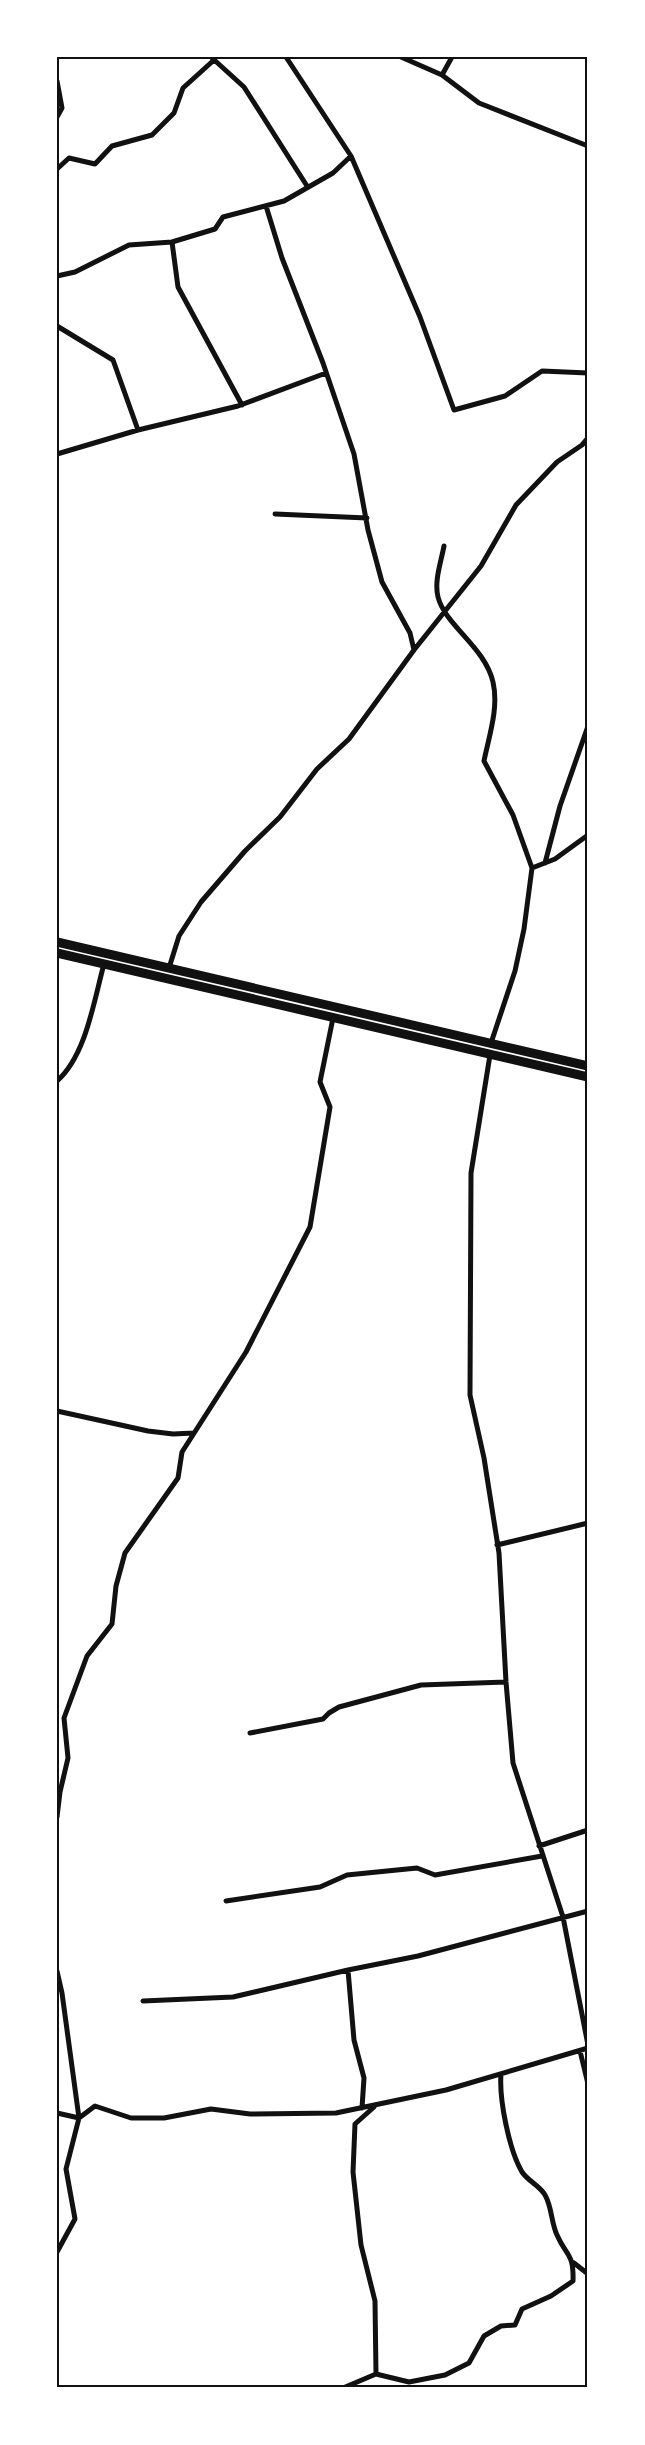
<svg xmlns="http://www.w3.org/2000/svg" width="645" height="2445" font-family="Commissioner,sans-serif">
<style>
.lines{fill:none;stroke-linecap:round;stroke-linejoin:round}
.minor{stroke:#111;stroke-width:5}
.trunk{stroke:#111;stroke-width:9}
.neatline{fill:none;stroke:#111;stroke-width:2}
</style>
<rect width="100%" height="100%" fill="#fff"/>
<g class="lines">
<path class="minor" d="M211,57L244,87L307,186
M286,57L351,156L420,317L454,410L505,396L542,371L588,373
M401,57L442,75L479,103L588,146
M442,75L452,57
M57,81L62,108L57,117
M57,169L69,158L95,164L112,146L152,135L174,113L183,88L214,60
M266,206L282,258L323,363L354,454L368,530L382,582L410,633L414,650
M172,242L178,287L242,405
M57,276L75,272L129,245L172,242L215,229L223,217L284,201L333,173L351,156
M57,326L113,360L138,430
M57,454L138,430L238,406L326,373
M275,514L367,518
M444,546C441,562 434,581 438,597C445,625 485,647 493,682C499,708 489,736 484,761L513,815L532,868L524,929L515,971L491,1043
M545,863L560,806L588,726
M532,868L555,859L588,835
M169,968L179,936L201,902L245,851L280,817L317,769L349,739L414,650L481,566L516,505L557,462L582,445L588,438
M490,1055L471,1173L470,1395L484,1458L499,1553L506,1682L513,1763L563,1917L588,2045
M57,1081C86,1056 94,1000 104,964
M57,1411L148,1431L173,1434L194,1433
M497,1545L588,1523
M250,1733L323,1719L329,1713L339,1707L421,1685L506,1682
M57,1817L60,1792L68,1758L64,1718L87,1656L112,1624L116,1586L125,1553L178,1478L182,1452L246,1352L310,1227L330,1107L320,1082L333,1018
M539,1846L588,1830
M226,1901L320,1887L347,1875L417,1868L435,1875L542,1856
M57,1971L62,1993L79,2118L66,2169L75,2219L57,2252
M143,2001L233,1997L348,1970
M580,2051L588,2084
M362,2108L364,2078L354,2040L348,1970L418,1956L588,1911
M57,2113L79,2118L95,2106L131,2118H164L211,2109L250,2114L336,2113L446,2090L588,2048
M574,2263L588,2274
M376,2374L409,2382L445,2375L469,2363L484,2336L501,2326L515,2325L522,2309L551,2296L573,2281C574,2253 566,2256 557,2235C551,2222 552,2207 545,2195C540,2186 528,2181 522,2172C509,2150 499,2099 501,2074
M343,2388L376,2374L375,2301L361,2245L353,2172L355,2124L374,2107"/>
<path class="trunk" d="M57,942L588,1066
M57,953L588,1077"/>
</g>
<rect width="645" height="2445" fill="none" stroke="#ffffff" stroke-width="117"/>
<rect x="58" y="58" width="528" height="2328" class="neatline"/>
</svg>
